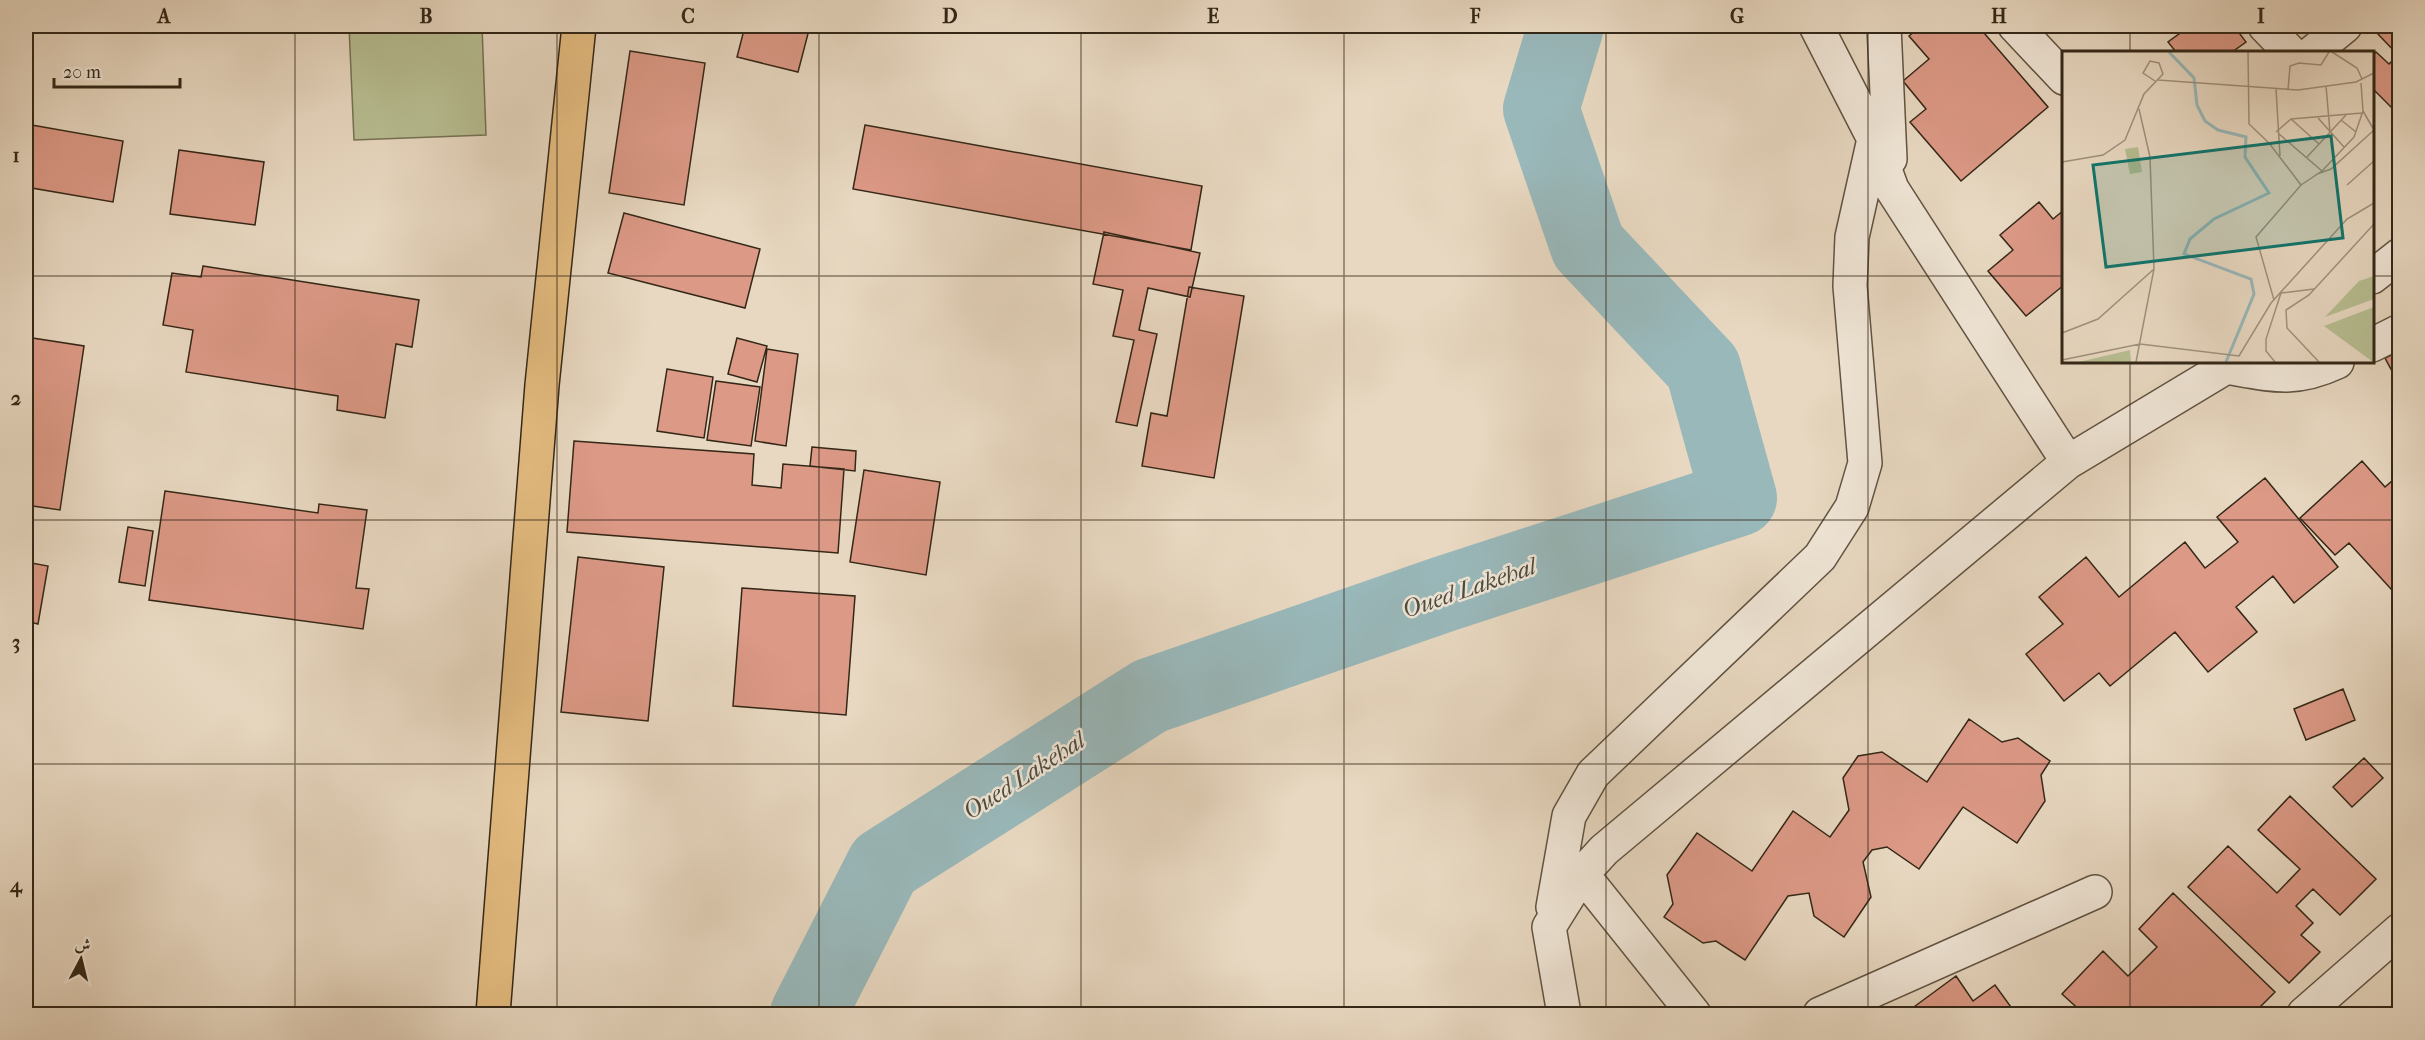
<svg xmlns="http://www.w3.org/2000/svg" width="2425" height="1040" font-family="'IM FELL French Canon',Amiri,serif">
<style>
.green{fill:#b7be92;stroke:#757254;stroke-width:1.5}
.lines{fill:none;stroke-linecap:round;stroke-linejoin:round}
.river{stroke:#99b8ba;stroke-width:76}
.building{fill:#dc9986;stroke:#332717;stroke-width:1.5}
.minor-casing{stroke:#605342;stroke-width:36}
.major-casing{stroke:#332717;stroke-width:36}
.minor{stroke:#f0e6d7;stroke-width:33}
.major{stroke:#e4bc80;stroke-width:33}
.grid{fill:none;stroke:#332717;stroke-width:1.5;stroke-opacity:0.55}
.labels{text-anchor:middle;stroke-width:5;stroke-linejoin:round;paint-order:stroke}
.water-label{font-size:24px;font-style:italic;fill:#4c4b40;stroke:#f0e6d7}
.inset-river{fill:none;stroke:#99b8ba;stroke-width:3}
.inset-road{fill:none;stroke:#a0917d;stroke-width:1.5}
.view{fill:#0f766e;fill-opacity:0.15;stroke:#0f766e;stroke-width:3}
.inset-edge{fill:none;stroke:#332717;stroke-width:3}
.neatline{fill:none;stroke:#332717;stroke-width:2}
.grid-label{font-size:20px;text-anchor:middle;font-weight:bold;fill:#332717}
</style>
<rect width="100%" height="100%" fill="#e8d8c1"/>
<filter id="stains"><feTurbulence type="fractalNoise" baseFrequency=".00333" numOctaves="4"/><feColorMatrix values="0 0 0 0 .2 0 0 0 0 .09 0 0 0 0 .02 0 0 0 .5 -.17"/></filter>
<radialGradient id="worn" r=".72"><stop offset=".6" stop-color="#630" stop-opacity="0"/><stop offset="1" stop-color="#630" stop-opacity=".3"/></radialGradient>
<path class="green" d="M349,26H482L486,135L354,140Z"/>
<g class="lines">
<path class="river" d="M808,1014L884,865L1150,696L1444,594L1739,498L1703,368L1588,246L1541,109L1566,26"/>
</g>
<path class="building" d="M745,26H810L798,72L737,57Z
M1921,26H1978L2048,107L1961,181L1910,122L1926,109L1903,81L1929,59L1909,36Z
M2190,26H2234L2246,42L2232,52H2176L2168,42Z
M2383,26H2400V116L2372,88V56L2376,52L2389,64L2398,55L2376,32Z
M630,51L705,63L684,205L609,193Z
M26,124L123,141L113,202L26,187Z
M865,125L1202,186L1191,250L853,189Z
M179,150L264,162L255,225L170,214Z
M2039,202L2053,219L2064,210V285L2026,316L1988,271L2013,250L2000,235Z
M624,213L760,249L745,308L608,273Z
M1104,232L1200,253L1190,297L1148,288L1139,330L1157,334L1137,426L1116,422L1134,340L1113,336L1123,290L1093,284Z
M203,266L419,300L412,347L396,344L385,418L337,410L338,396L186,372L193,330L163,325L172,273L201,277Z
M1189,287L1244,296L1214,478L1142,466L1151,413L1167,416Z
M26,337L84,346L60,510L26,505Z
M737,338L767,346L757,382L728,374Z
M767,349L798,354L786,446L755,441Z
M2400,351V386L2385,358Z
M667,369L713,377L704,438L657,431Z
M716,381L760,387L751,446L707,440Z
M574,441L754,454L752,485L781,488L783,464L844,469L838,553L567,532Z
M812,447L856,451L855,471L810,466Z
M2362,461L2385,487L2400,474V581L2391,589L2349,543L2335,555L2300,518Z
M864,470L940,482L926,575L850,562Z
M2265,478L2338,567L2294,603L2273,576L2236,607L2257,632L2208,672L2175,632L2110,686L2099,673L2064,701L2026,654L2063,624L2039,597L2086,557L2119,597L2185,542L2205,568L2238,542L2217,517Z
M165,491L318,513L319,504L367,510L356,588L369,589L363,629L149,600Z
M128,527L153,531L145,586L119,582Z
M578,557L664,567L648,721L561,712Z
M26,562L48,566L38,624L26,621Z
M742,588L855,596L846,715L733,706Z
M2343,689L2355,720L2306,740L2294,709Z
M1969,719L2002,742L2018,738L2050,761L2041,775L2045,801L2017,843L1963,807L1919,869L1887,847L1872,850L1863,862L1871,897L1844,937L1814,916L1809,893L1788,896L1745,960L1716,941L1703,943L1664,917L1673,904L1667,875L1697,833L1752,871L1793,811L1830,837L1849,810L1843,778L1858,756L1882,752L1927,782Z
M2364,758L2383,778L2352,807L2333,787Z
M2290,796L2376,879L2340,915L2313,889L2296,906L2313,923L2301,935L2320,952L2289,983L2188,887L2228,846L2277,893L2300,869L2258,830Z
M2173,893L2275,992L2253,1014H2213L2208,1010L2203,1014H2084L2062,994L2103,951L2128,976L2157,947L2139,929Z
M1956,976L1973,1001L1995,985L2016,1014H1909L1907,1012Z"/>
<g class="lines">
<defs>
<path id="minor" d="M1816,26L1874,139L1892,189L2068,462
M1884,26L1890,159
M2015,26L2064,78
M2265,26L2290,52
M2313,52L2345,26
M2372,277L2400,255
M2372,345L2400,331
M2226,367C2272,375 2294,382 2337,362
M1582,874L1694,1014
M1553,907L1569,816L1593,774L1820,557L1852,507L1865,463L1850,286L1852,237L1874,139
M1564,1014L1549,927L1582,874L1604,850L2068,462L2226,367L2240,362
M1820,1014L2095,892
M2304,1014L2400,930"/>
<path id="major" d="M493,1014L542,385L579,26"/>
</defs>
<use href="#minor" class="minor-casing"/>
<use href="#major" class="major-casing"/>
<use href="#minor" class="minor"/>
<use href="#major" class="major"/>
</g>
<path class="grid" d="M295,26V1014M557,26V1014M819,26V1014M1081,26V1014M1344,26V1014M1606,26V1014M1868,26V1014M2130,26V52M26,276H2064M2372,276H2400M2130,362V1014M26,520H2400M26,764H2400"/>
<g class="labels">
<g class="water-label">
<text transform="translate(1469 588) rotate(-19)" y="8">Oued Lakehal</text>
<text transform="translate(1024 776) rotate(-33)" y="8">Oued Lakehal</text>
</g>
</g>
<g transform="translate(2062 51)">
<rect width="312" height="312" fill="#e8d8c1"/>
<path d="M76,96L80,121L68,123L63,98ZM312,225V248L263,266L297,230ZM312,256V311H311L262,275ZM68,299L69,311H17Z" fill="#b7be92"/>
<path class="inset-river" d="M107,1L132,27L135,54L143,70L156,79L184,86L183,106L207,142L152,168L128,188L122,203L189,228L192,243L164,311"/>
<path class="inset-road" d="M186,1L187,73L207,92L239,134M270,1L295,17L300,28M96,29L236,39L294,31L312,22M264,35L268,81M214,38L218,105M226,39L228,15L237,12L259,14L267,1M301,60L312,79M256,67L282,96M229,68L257,93M279,69L294,81M214,81L229,68L300,62M216,82L260,120M245,106L284,64M0,111L41,104L63,89L82,43L101,23L97,12L88,10L81,22L93,30M255,123L269,118L312,79M285,134L312,110M212,249L194,186L239,134L260,120L292,86L301,60L299,32M0,282L36,268L92,218M0,309L78,293L177,305L209,252L285,168L312,152M74,311L92,218L88,106L77,58M213,311L204,300V288L219,242L252,238M257,311L225,277L224,259L247,244L312,173"/>
<path class="view" d="M269,85L281,187L44,216L31,114Z"/>
<rect width="312" height="312" class="inset-edge"/>
</g>
<rect width="2425" height="1040" fill="none" stroke="#e8d8c1" stroke-width="66"/>
<g transform="translate(81 959) rotate(7)" stroke="#f0e6d7" stroke-width="4.5" paint-order="stroke">
<path d="M0-4.5L10 22L0 15L-10 22Z" fill="#332717"/>
<text y="-9" font-size="16" font-weight="bold" text-anchor="middle" fill="#332717">ش</text>
</g>
<path d="M54 78v9h126v-9" fill="none" stroke="#332717" stroke-width="3"/>
<text x="63" y="78" font-size="18" fill="#332717" stroke="#f0e6d7" stroke-width="4.5" paint-order="stroke">20 m</text>
<rect x="33" y="33" width="2359" height="974" class="neatline"/>
<g class="grid-label">
<text x="164" y="23">A</text>
<text x="426" y="23">B</text>
<text x="688" y="23">C</text>
<text x="950" y="23">D</text>
<text x="1213" y="23">E</text>
<text x="1475" y="23">F</text>
<text x="1737" y="23">G</text>
<text x="1999" y="23">H</text>
<text x="2261" y="23">I</text>
<text x="16" y="162">1</text>
<text x="16" y="405">2</text>
<text x="16" y="649">3</text>
<text x="16" y="892">4</text>
</g>
<rect width="100%" height="100%" filter="url(#stains)"/>
<rect width="100%" height="100%" fill="url(#worn)"/>
</svg>
